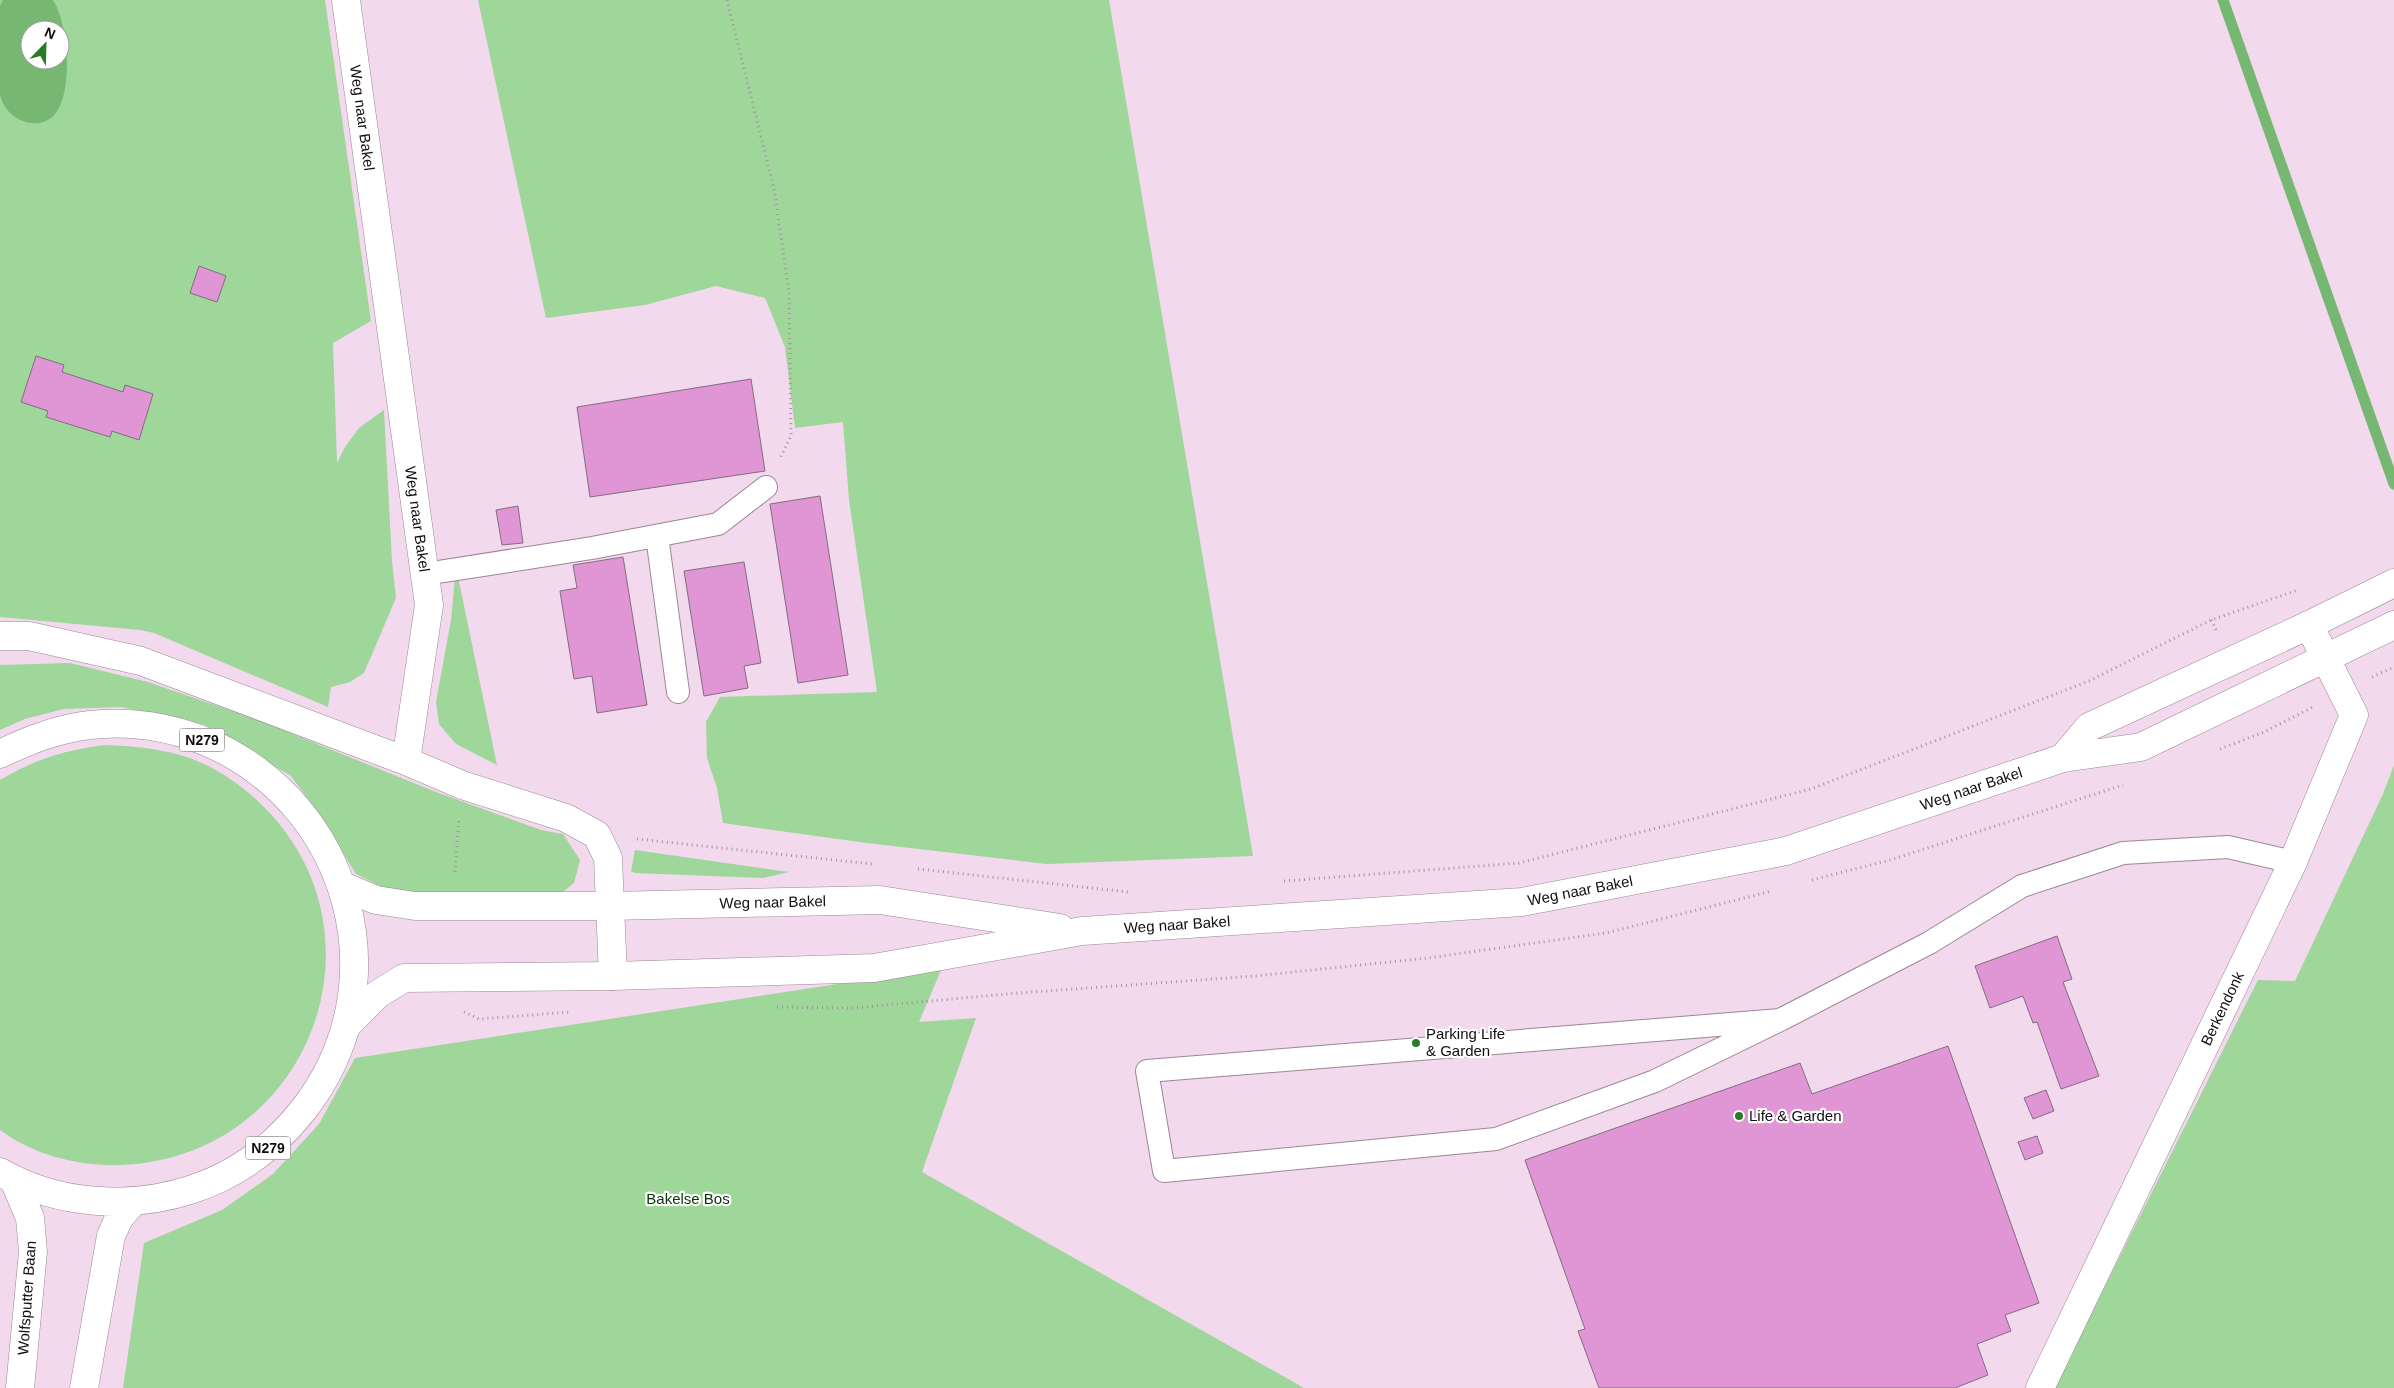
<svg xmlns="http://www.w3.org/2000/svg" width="2394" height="1388" font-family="Helvetica,sans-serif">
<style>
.green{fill:#9fd69a;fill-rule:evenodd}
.water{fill:#76b771;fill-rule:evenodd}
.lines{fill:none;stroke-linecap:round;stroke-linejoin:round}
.stream{stroke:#76b771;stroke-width:11}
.building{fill:#e096d4;stroke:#826d7e}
.lane-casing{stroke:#9c8698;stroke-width:24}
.street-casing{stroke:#9c8698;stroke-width:29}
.secondary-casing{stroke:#9c8698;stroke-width:29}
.primary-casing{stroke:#9c8698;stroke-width:29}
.path{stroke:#a592a1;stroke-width:3;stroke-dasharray:1 4;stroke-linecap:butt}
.lane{stroke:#fff;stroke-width:22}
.street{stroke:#fff;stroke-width:28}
.secondary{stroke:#fff;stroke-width:28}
.primary{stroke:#fff;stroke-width:28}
.poi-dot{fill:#297b26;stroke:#fff;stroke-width:2}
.labels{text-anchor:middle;stroke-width:4.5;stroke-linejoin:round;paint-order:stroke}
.shield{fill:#fff;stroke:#5a5459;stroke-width:1}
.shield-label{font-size:14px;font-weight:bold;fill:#130b12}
.street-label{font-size:15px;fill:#130b12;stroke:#fff}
.poi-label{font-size:15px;fill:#130b12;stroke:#fff;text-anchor:start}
.park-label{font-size:15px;fill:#053505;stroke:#fff}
</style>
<rect width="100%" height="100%" fill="#f2d9ed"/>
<path class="green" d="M0,0H325L371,321L333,343L337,463L345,447L359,428L384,410L392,561L396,598L364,673L350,682L331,687L328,707L154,633L140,630L0,617ZM30,30H60V60H30Z
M478,0H1109L1253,856L1047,864L867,843L723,823L717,788L707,758L706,722L720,697L877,692L849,500L843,422L795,428L785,347L765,298L716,286L645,305L546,318Z
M456,567L497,765L456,744L439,724L436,702L451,620Z
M70,663L148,682L258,720L436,792L541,830L563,834L580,860L574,883L559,895L392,892L356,874L317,811L291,776L205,725L121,707L64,709L25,719L0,730V665Z
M105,745C131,746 155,748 180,755C212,764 241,784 264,807C387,930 316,1139 144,1163C95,1170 41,1160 0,1130V780C38,758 62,751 105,745Z
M2394,765V1388H2054L2258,980L2295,981L2383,794Z
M635,850L789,872L763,878L635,873L631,871Z
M942,968L919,1022L976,1018L922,1172L1304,1388H123L144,1243L222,1210L273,1174L319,1124L355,1058Z"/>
<path class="water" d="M3,0H53C68,23 74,91 55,114C38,134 4,119 0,94C0,86 0,76 0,68C0,47 0,27 0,6ZM30,30H60V60H30Z"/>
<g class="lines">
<path class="stream" d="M2223,0L2394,484"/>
</g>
<path class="building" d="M199,266L226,276L217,302L190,293Z
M36,356L64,365L62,372L123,392L125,385L153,394L139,440L112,431L110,437L46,417L48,411L21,402Z
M751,379L765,471L590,497L577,407Z
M820,496L848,675L798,683L770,504Z
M518,506L523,543L502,545L496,510Z
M623,557L647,705L597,713L592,676L574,679L560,591L577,588L573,565Z
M744,562L761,663L744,666L748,688L704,696L684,571Z
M2057,936L2072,979L2063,982L2099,1076L2061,1089L2037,1022L2033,1023L2023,996L1990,1008L1975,966Z
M1948,1046L2039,1303L2005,1315L2011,1331L1977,1344L1988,1375L1955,1388H1599L1578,1331L1585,1329L1525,1160L1800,1063L1812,1094Z
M2046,1090L2054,1111L2033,1119L2024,1098Z
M2037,1136L2043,1153L2025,1160L2018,1142Z"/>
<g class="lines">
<defs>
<path id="lane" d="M657,536L678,692
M425,574L592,548L718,524L766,487
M1780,1020L1147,1071L1164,1171L1496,1139L1655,1081L1780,1020L1929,943L2022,886L2123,853L2228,847L2293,862"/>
<g id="street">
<path id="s1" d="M346,0L429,605L406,761"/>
<path d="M0,636H29L141,661L406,761L462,785L566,818L597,835L608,858L613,976"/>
<path id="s2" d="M2040,1388L2293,862L2354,715L2309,625"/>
</g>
<g id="secondary">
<path d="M2063,758L2089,727L2309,625L2394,583"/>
<path id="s3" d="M342,886L376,900L415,906H610L880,900L1060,928"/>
<path id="s4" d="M347,1025L378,994L404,978L613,976L874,968L1082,931L1522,902L1786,851L2063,758L2141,747L2394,625"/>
</g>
<path id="primary" d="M0,754C29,740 57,729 90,725C129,720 171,727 207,742C351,804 401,984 304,1109C275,1146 238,1174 193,1189C131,1210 57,1205 0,1172
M14,1180L30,1218L33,1252L20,1388
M84,1388L111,1236L119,1218L133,1202"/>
</defs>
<use href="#lane" class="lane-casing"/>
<use href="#street" class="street-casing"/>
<use href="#secondary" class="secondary-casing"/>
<use href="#primary" class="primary-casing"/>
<path class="path" d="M727,0L774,189L789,291L791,436L779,460
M2211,620L2217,632
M2372,677L2394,667
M2220,749L2264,732L2313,707
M637,839L872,864
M918,869L1128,892
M455,872L459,818
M1812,880L1890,860L2123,785
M1284,881L1519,863L1811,789L2089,681L2211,620L2298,590
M777,1007L853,1008L1018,993L1255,976L1428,958L1606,933L1772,891
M464,1012L479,1019L571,1012"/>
<use href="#lane" class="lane"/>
<use href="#street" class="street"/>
<use href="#secondary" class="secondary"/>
<use href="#primary" class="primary"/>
</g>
<g class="poi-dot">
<circle cx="1416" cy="1043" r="5"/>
<circle cx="1739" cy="1116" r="5"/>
</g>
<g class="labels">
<g class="shield">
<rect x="179.5" y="728.5" width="45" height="23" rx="4"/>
<rect x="245.5" y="1136.5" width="45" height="23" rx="4"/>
</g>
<g class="shield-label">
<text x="202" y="745">N279</text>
<text x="268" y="1153">N279</text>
</g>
<g class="street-label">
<text dy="5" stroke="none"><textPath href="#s1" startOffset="119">Weg naar Bakel</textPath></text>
<text dy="5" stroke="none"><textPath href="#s1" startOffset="524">Weg naar Bakel</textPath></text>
<text dy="5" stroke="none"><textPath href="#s4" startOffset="1661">Weg naar Bakel</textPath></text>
<text dy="5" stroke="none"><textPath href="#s4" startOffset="1256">Weg naar Bakel</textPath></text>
<text dy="5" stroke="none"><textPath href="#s3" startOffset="434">Weg naar Bakel</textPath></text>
<text dy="5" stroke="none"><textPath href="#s4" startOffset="851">Weg naar Bakel</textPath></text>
<text dy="5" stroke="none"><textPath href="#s2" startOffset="421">Berkendonk</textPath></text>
<text transform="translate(27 1298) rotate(-86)" y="5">Wolfsputter Baan</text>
</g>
<g class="poi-label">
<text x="1426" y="1039">Parking Life<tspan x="1426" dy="17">&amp; Garden</tspan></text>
<text x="1749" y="1121">Life &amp; Garden</text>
</g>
<g class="park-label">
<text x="688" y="1204">Bakelse Bos</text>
</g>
</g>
<g transform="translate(45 45) rotate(23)"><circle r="24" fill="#ffffff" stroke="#a19da0"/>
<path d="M0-4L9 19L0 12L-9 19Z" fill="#297b26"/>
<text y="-8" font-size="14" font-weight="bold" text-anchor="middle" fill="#130b12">N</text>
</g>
</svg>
